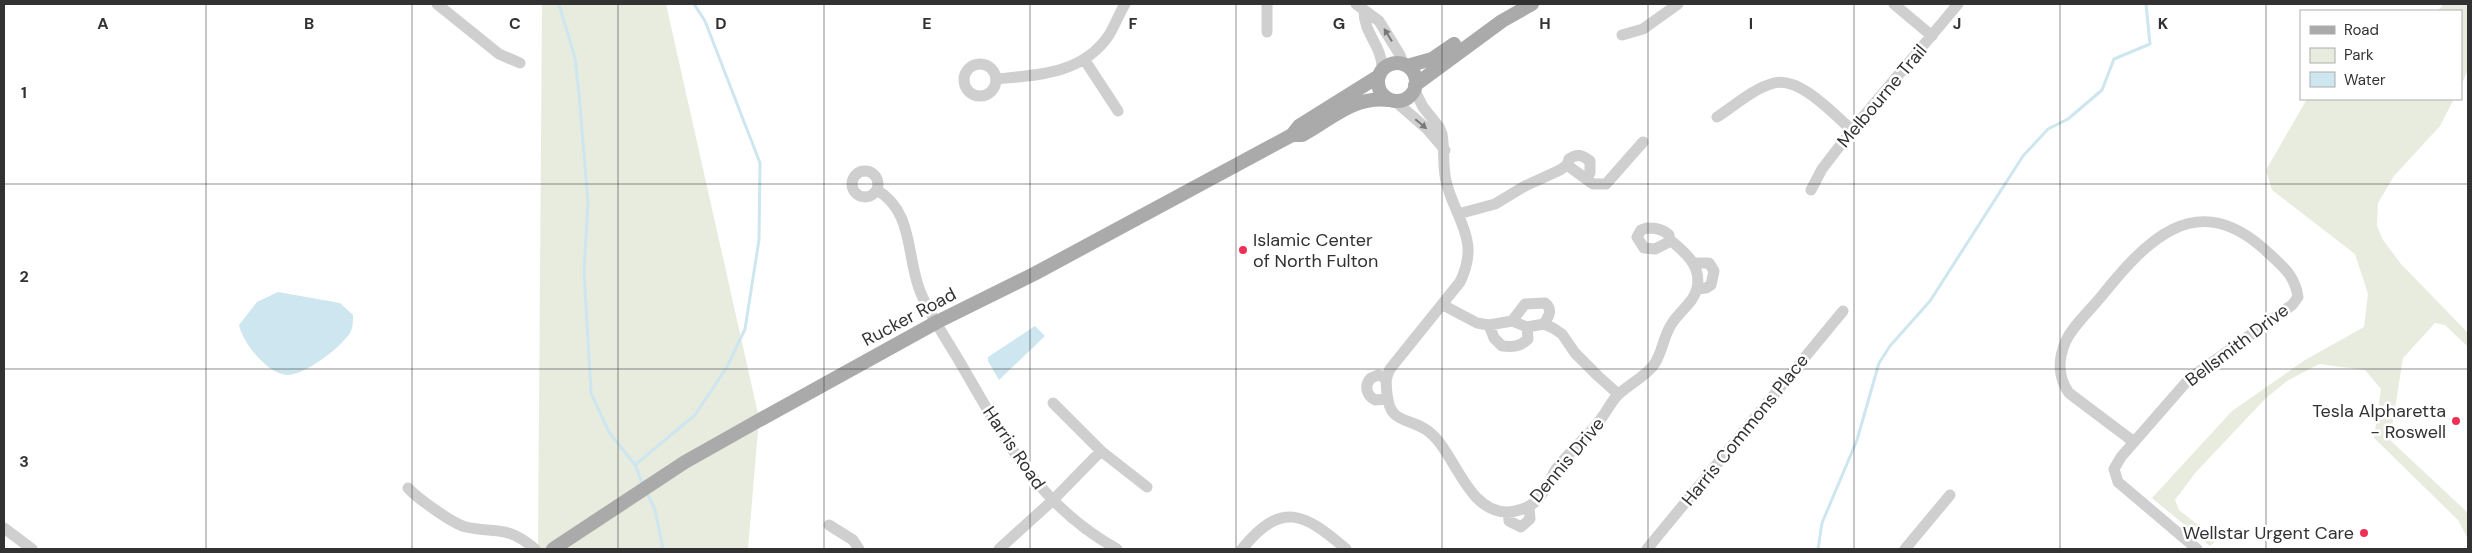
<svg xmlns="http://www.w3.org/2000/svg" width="2472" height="553" font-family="'DM Sans',sans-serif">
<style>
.green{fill:#e7ecde}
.water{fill:#cde6ef}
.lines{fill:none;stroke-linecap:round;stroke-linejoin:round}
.stream{stroke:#cde6ef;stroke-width:3}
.minor{stroke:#cfcfcf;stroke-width:11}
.major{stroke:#aaa;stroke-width:14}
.oneway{fill:#797979}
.grid{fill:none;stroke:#323232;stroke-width:1;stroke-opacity:0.55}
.poi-dot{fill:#ee3056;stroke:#fff;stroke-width:2}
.labels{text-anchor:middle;stroke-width:5;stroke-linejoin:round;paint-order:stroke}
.street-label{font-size:18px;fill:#323232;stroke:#fff}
.poi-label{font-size:18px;fill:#323232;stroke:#fff;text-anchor:end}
.grid-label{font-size:16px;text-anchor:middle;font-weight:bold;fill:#323232;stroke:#fff;stroke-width:5;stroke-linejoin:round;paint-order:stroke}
</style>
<rect width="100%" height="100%" fill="#fff"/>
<path class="green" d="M542,4H666L759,418L748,549H538Z
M2443,4H2468V70L2461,85V11H2438Z
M2307,99H2454L2440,126L2394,176L2378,203L2377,226L2383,240L2401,264L2468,333V347L2445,325L2435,323L2403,358L2390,440L2468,513V539L2458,520L2374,438L2381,389L2365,370L2319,364L2287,381L2265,399L2196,472L2175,500L2179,510L2217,540L2210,546L2152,498L2232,411L2305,360L2364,327L2368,294L2355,254L2272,190L2266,170Z"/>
<path class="water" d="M278,292L340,303L353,315C353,321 353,328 350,333C340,348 305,375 287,375C267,374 243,343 239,325L257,302Z
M1035,326L1045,336L999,380L988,361V357Z"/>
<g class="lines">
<path class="stream" d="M559,4L575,58L579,94L588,203L584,271L591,393L609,432L635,465
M643,485L635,465L695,415L727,367L745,329L759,240L760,163L705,21L694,4
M647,493L655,510L663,549
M1818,549L1822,523L1857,440L1879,363L1890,346L1930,301L2023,156L2048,129L2068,119L2102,90L2114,59L2150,44L2146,4"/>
<path class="minor" d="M437,4L499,54L520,63
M1356,4L1379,21L1400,55L1404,65
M1894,4L1932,36
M1364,11C1364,35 1383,46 1382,70
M1267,32V4
M1622,35L1643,29L1678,4
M1084,59L1118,111
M964 80a16 16 0 1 1 32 0a16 16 0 1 1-32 0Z
M996,79C1038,75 1083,74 1109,35C1115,25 1119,14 1125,4
M1414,89L1423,107L1439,127L1442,134C1445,151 1442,169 1447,185C1458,223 1480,241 1460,282L1390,369C1385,378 1386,384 1387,394C1390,423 1405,417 1425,429C1454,446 1465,512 1507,512C1516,512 1528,508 1535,502C1546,493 1549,479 1557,468C1570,451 1587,437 1600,420C1607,412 1612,399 1620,393C1630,384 1644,377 1653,366C1662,355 1663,337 1671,325C1678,312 1694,303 1697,288C1702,266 1685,252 1669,239
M1395,101L1426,128L1445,150
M1717,117C1734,106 1754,88 1774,83C1801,77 1833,114 1852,130
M1567,165L1593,184H1606L1643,142
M852 184a13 13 0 1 1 26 0a13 13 0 1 1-26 0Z
M877,190C914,212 906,256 920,291C930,316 947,340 961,364C1005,440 1038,505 1117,549
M1811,190L1822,169L1852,130L1958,4
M1458,214L1495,204L1525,186L1560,170L1567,165L1569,159C1577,153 1582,155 1590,161V173L1586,179
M1647,228C1656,228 1663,229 1669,235V242L1655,249L1644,248L1637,237L1641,230Z
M1693,263H1709L1714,271L1711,285L1706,288L1697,289
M1443,305L1477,323L1489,325L1512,321L1527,327L1544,324L1553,328L1562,334L1575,353L1598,376L1618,394
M1512,321L1525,304L1545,303C1553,310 1549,316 1544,324
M1489,325L1494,338L1502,346C1513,347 1520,347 1528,339L1527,327
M1386,378L1378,375L1371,378C1364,385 1366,395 1375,400L1388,399
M1053,403L1101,451L1147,487
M2134,442L2069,393C2058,378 2058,360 2065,343C2070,329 2090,310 2100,298C2145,242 2195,187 2264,249C2280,264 2295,274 2298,297L2292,305L2189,379L2121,457L2114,469L2118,482L2197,549
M408,488C417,498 453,524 466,527C498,534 507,525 535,549
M1508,512L1509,521L1521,527L1530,519L1529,507
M829,525L853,540L859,549
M4,528L32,549
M999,549L1052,501L1101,451
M1242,549C1282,500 1304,513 1346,549
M1647,549L1843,311
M1905,549L1950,495"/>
<path class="major" d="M1378 82a19 19 0 1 1 38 0a19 19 0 1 1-38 0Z
M1407,66L1432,59L1454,44
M1415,85L1502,21L1532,4
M1292,135L1299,126L1379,76
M553,549L685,462L756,422L937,322L1034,274L1292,135H1302C1332,119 1352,96 1389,100"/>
</g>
<defs><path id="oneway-solid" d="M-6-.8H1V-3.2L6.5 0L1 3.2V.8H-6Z" transform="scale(1.25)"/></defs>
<g class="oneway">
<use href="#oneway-solid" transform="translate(1388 35) rotate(-122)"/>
<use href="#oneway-solid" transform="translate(1421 124) rotate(40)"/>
</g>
<path class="grid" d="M206,4V549M412,4V549M618,4V549M824,4V549M1030,4V549M1236,4V549M1442,4V549M1648,4V549M1854,4V549M2060,4V549M2266,4V549M4,184H2468M4,369H2468"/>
<g class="poi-dot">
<circle cx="1243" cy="250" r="5"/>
<circle cx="2456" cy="421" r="5"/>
<circle cx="2364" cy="533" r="5"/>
</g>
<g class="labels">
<g class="street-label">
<text transform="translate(1882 96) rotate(-50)" y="6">Melbourne Trail</text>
<text transform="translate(909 317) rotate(-28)" y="6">Rucker Road</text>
<text transform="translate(2237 345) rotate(-37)" y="6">Bellsmith Drive</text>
<text transform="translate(1745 430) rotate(-51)" y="6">Harris Commons Place</text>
<text transform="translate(1014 448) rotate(56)" y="6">Harris Road</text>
<text transform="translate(1567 460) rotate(-50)" y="6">Dennis Drive</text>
</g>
<g class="poi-label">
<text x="1253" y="246" text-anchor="start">Islamic Center<tspan x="1253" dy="21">of North Fulton</tspan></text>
<text x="2446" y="417">Tesla Alpharetta<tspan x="2446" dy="21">- Roswell</tspan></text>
<text x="2354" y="539">Wellstar Urgent Care</text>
</g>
</g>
<g class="grid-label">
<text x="103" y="29">A</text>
<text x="309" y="29">B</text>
<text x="515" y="29">C</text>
<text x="721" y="29">D</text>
<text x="927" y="29">E</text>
<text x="1133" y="29">F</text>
<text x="1339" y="29">G</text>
<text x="1545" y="29">H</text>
<text x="1751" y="29">I</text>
<text x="1957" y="29">J</text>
<text x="2163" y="29">K</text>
<text x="24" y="98">1</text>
<text x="24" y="282">2</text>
<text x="24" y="467">3</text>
</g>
<rect width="2472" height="553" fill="none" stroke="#323232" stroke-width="10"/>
<rect x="2300" y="10" width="162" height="90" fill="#ffffff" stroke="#adadad"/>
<rect x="2310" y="26" width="25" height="8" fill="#aaaaaa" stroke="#adadad"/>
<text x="2344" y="35" font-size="15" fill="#323232">Road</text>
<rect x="2310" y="48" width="25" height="15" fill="#e7ecde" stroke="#adadad"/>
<text x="2344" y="60" font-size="15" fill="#323232">Park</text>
<rect x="2310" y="72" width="25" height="15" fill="#cde6ef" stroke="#adadad"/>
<text x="2344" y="85" font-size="15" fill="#323232">Water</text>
</svg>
